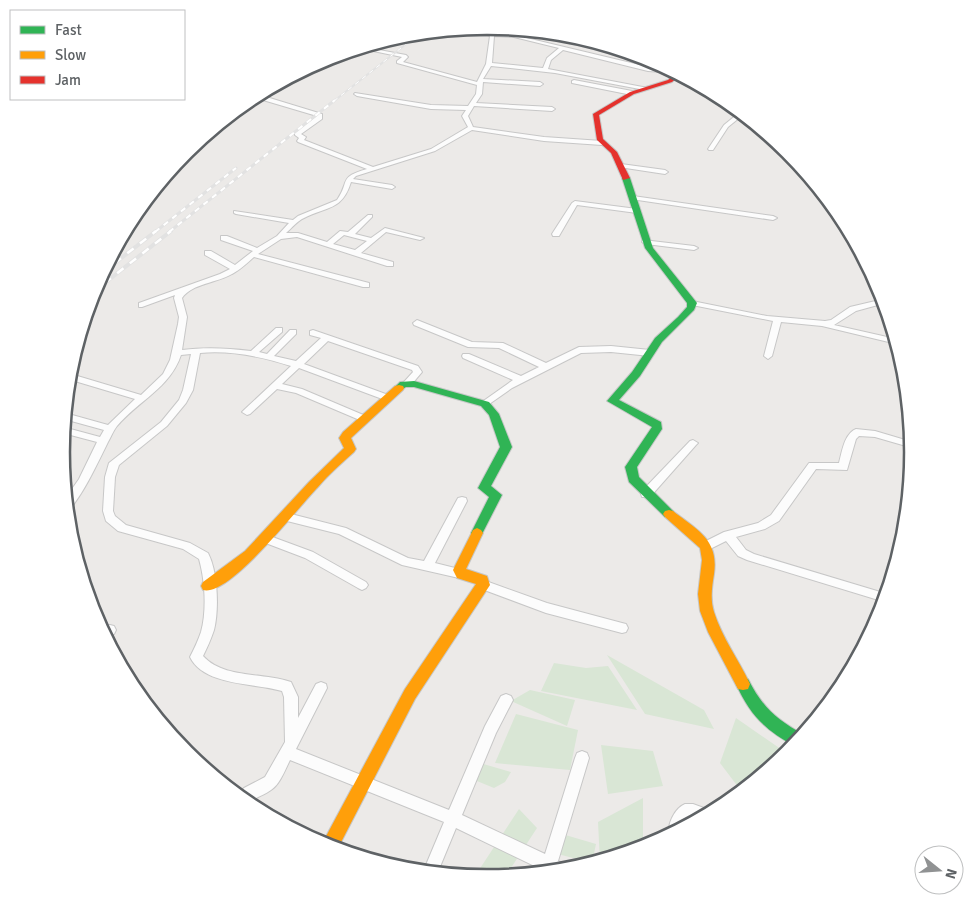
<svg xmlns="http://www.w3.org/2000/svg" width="974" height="905" font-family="Signika,sans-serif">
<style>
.green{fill:#d9e6d5}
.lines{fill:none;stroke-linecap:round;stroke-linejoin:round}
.street-casing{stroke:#c7c7c7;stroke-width:2}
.fast-casing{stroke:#c6c7c7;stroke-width:2}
.slow-casing{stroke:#c6c7c7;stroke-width:2}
.jam-casing{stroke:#c6c7c7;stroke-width:2}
.street{fill:#fcfcfc;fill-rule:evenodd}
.fast{fill:#30b455;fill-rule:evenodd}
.slow{fill:#ff9f0a;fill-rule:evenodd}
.jam{fill:#e5322d;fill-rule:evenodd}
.rail-far2-casing{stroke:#e2e2e2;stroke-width:2}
.rail-far1-casing{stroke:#e2e2e2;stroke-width:3}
.rail-casing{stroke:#e2e2e2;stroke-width:4}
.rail-far2{stroke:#fff;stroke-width:1;stroke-dasharray:4.5;stroke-linecap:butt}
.rail-far1{stroke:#fff;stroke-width:2;stroke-dasharray:5.5;stroke-linecap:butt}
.rail{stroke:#fff;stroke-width:2.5;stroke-dasharray:8;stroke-linecap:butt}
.rim{fill:none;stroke:#5e6265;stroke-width:2.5}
</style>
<rect width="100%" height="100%" fill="#eceae8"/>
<path class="green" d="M607,655L704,710L714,729L645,714Z
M554,663L586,668L608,666L637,710L541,691Z
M530,690L575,700L567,726L511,701Z
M516,714L578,730L570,770L495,763Z
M736,718L788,754L742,792L720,763Z
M601,745L653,751L663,786L608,794Z
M480,763L511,772L505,782L494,788L472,779Z
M643,798V848L600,862L598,822Z
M519,809L537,828L505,877L487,879L475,876Z
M562,834L596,844L592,863L554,853Z"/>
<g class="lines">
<defs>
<path id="street" d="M448,30L514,35L648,67L671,70L677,73L648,71L563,50L551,60L548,69L648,88L645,90L555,73L491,66L483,79L540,82L543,84L540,86L483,82L482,94L476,103L552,107L555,109L552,111L474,106L468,116L473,127L544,137L602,141L605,143L602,145L544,141L472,130L435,151L356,176L353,179L392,185L395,187L392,189L351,182C342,211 327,206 304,218C297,221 292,228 286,233H298L327,242L340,231L348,232L368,215H372V217L355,234L371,238L385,228L424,238L420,240L386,232L361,253L393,262V266H387L297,237L281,239L258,254L369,283V287H363L254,257C247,263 240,270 232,274C217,283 193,283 182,298L187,317L182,350C205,347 227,348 251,351L276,328H282V332L259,352L267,354L290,330H296V334L274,356L296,361L321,338L310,335V331L313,330L418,366L422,372L411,385H405L403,383L413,372L412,370L328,341L304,364L391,396L393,398L391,400H385L299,368L282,384L302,389L368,417L370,419L368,421H362L296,393L277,389L250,414L247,415L242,412L244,410L291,366C263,357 230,350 200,353L193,390L186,403L167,426L119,465L115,477L113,511L115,516L126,525L190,543L208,553C218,572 219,610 214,630C211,639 207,648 203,656C224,679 263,672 291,682L298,697V718L316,684L321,682L326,684L327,688L296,749L449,810L485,726L501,696L506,694L511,696L513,700L496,733L462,815L545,854L575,758L577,753L582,751L587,753L589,758L558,861L568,866L570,871L549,873L456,828L437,874L423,872L444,822L290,760C285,770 280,784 271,790C263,796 254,797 247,805L237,796L244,788L265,777L285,742L284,697L282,691C255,683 204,686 190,657C194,649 198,641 201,632C207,610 205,580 199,559L183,549L118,531L106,521L103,511L105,477L109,463L161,422L179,400L183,390L191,354L181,355C170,388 138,401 117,426C113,431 111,437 108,442C97,464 86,489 70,509L66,510L65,499L79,479L97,442L63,433V427L100,437L104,430L64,419L65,413L108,425L135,399L68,379V375H74L141,395L163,374L170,360L178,324L179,317L174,298L175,295L142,307H139V303L220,274L230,269L205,255V251H211L235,265L253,251L221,240V236H227L257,248L277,236L289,223L236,214L234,213V211L293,220L298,216L337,200C351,180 337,178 367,169L298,142L297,141L299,138L295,135V133L317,116L263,100L240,106L245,102L263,96L322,114V119L301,134L306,137L304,140L373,167L431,149L468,127L462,116L466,110L431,109L357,96L354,94L355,93L431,105L468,106L476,94L477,85L397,63V61L402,57L359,48L363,47L406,55L408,57L403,62L477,82L486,64L490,36L439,31ZM494,36L514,37L559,48L547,58L543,68L492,63ZM344,235L367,241L355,250L333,244Z
M574,80L632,91L635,93L632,95L572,83V81Z
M740,112L744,114L728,127L713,150H709L708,149L724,125Z
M621,164L665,170L668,172L665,174L619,167L618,166Z
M633,196L773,216L777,218L773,220L631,199V197Z
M575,201L637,209L640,211L637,213L577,205L559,236H553L552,234L572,203Z
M643,240L694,246L698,248L694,250L646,244L642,242Z
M884,299L885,303L856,311L834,325L896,339L897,344L822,326L781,322L772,356L768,359L764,356L773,321L692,305L688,303L692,301L767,316L825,321L831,320L850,307Z
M417,320L472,342L503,343L546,363L579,347L611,346L650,350L654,353L650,356L611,352L581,353L512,388L485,407L480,404L482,402L513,380L463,358L462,356L463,354H469L521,376L539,367L499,348L468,347L414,325L413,323Z
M856,429L875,431L912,442L913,448L875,437L859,436L856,439L847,470L816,469L779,521L765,529L736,537L746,550L754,554L887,594L885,602L747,560L738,556L726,541L710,549H702L700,546L702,543L724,532L758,523L771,515L809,463H839C842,452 844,434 856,429Z
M693,440L698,443L696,445L650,497H642L641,494L642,491L690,441Z
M462,497L466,498L467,501L435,563L463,570L465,573L463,576L459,578L402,565L339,534L283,520L282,517L283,514L287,513L346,528L408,558L424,561L458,498Z
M267,535L313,552L366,582L368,585L366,588L362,590L358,588L305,558L263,542L261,539L263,536Z
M483,580L547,603L622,623L626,624L628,628L626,632L622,633L546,613L479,588L477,585L479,582Z
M110,625L114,626L116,630L114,634L104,636L99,627Z
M685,804H693L712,811L713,813L699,820L688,818L684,828L670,836C666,825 675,808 685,804Z"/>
<path id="fast" d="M623,176L630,178L653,248L697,303L694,310L662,342L640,376L619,400L661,422L662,429L637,467L639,477L673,511L675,514L673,517H665L629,482L625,467L652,427L607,401L632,372L655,338L678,317L687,307V303L645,248L622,178Z
M414,381L489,402L499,414L512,447L491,486L502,495L481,536H473L471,533L489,497L478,488L500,447L489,415L481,406L414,387H406L399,391L394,388L400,382Z
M743,678L748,679C763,708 776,719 804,735L795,746C765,730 750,715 736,684L738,679Z"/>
<path id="slow" d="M399,385L403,386L404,388L403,390L351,438L356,449L354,452C342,463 329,474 318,487C300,505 229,598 203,590L201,586L203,582L245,551L309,482L344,448L339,438L343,432L395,386Z
M669,510L673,511C697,530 719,539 714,574C712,587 710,599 714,612C722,638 739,660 750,684L748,689L743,690L738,689L708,632L700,611L698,594L702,560L700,548L665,517L663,514L665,511Z
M477,528L481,530L483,533L466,569L487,576L490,585L415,699L337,850L324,846L322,845L323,842L405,689L476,584L457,578L453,570L473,530Z"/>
<path id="jam" d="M676,73L680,75L672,82L634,94L599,115L603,139L617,152L630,178L623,180L611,153L597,140L593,114L630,92L668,80Z"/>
</defs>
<use href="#street" class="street-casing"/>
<use href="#fast" class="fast-casing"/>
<use href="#slow" class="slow-casing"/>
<use href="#jam" class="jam-casing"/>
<use href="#street" class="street"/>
<use href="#fast" class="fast"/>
<use href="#slow" class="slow"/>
<use href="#jam" class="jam"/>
<defs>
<path id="rail-far2" d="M334,101L420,33"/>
<path id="rail-far1" d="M155,232L236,168
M169,232L335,100"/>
<path id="rail" d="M102,273L156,231
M92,293L171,231"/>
</defs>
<use href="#rail-far2" class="rail-far2-casing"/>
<use href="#rail-far1" class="rail-far1-casing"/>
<use href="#rail" class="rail-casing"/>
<use href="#rail-far2" class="rail-far2"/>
<use href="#rail-far1" class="rail-far1"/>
<use href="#rail" class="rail"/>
</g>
<path d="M0 0H974V905H0ZM70 452a417 417 0 1 1 834 0a417 417 0 1 1-834 0Z" fill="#fff" fill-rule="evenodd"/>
<path class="rim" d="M70 452a417 417 0 1 1 834 0a417 417 0 1 1-834 0Z"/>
<rect x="10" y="10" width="175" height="90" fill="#ffffff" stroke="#bfc0c1"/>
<rect x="20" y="26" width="25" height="8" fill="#30b455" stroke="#bfc0c1"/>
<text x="55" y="35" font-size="15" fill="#5e6265">Fast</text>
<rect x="20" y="51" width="25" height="8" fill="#ff9f0a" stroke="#bfc0c1"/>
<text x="55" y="60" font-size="15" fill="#5e6265">Slow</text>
<rect x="20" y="76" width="25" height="8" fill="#e5322d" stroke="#bfc0c1"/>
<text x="55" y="85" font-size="15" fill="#5e6265">Jam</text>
<g transform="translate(939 870) rotate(107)"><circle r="24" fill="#ffffff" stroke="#bfc0c1"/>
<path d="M0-4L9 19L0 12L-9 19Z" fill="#909293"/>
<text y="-8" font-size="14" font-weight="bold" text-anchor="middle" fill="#5e6265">N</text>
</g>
</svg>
